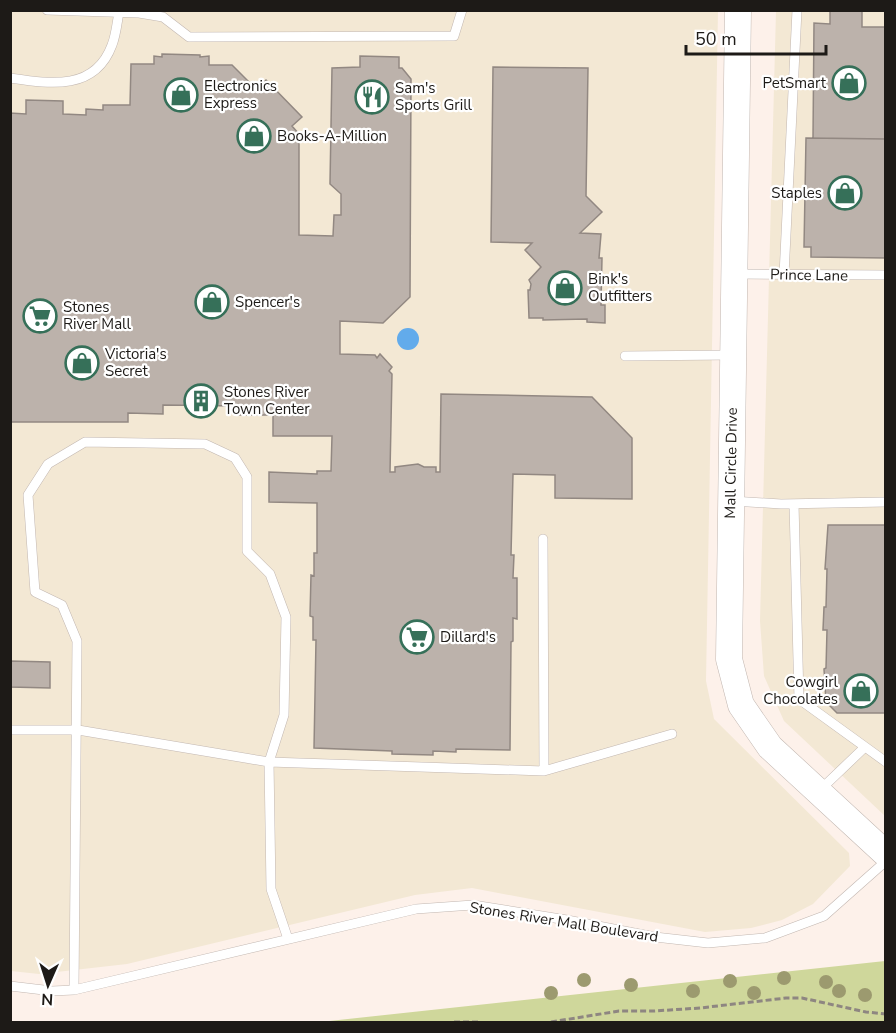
<svg xmlns="http://www.w3.org/2000/svg" width="896" height="1033" font-family="'Nunito Sans',sans-serif">
<style>
.commercial{fill:#f3e8d4}
.green{fill:#cfd79b}
.water{fill:#62abeb}
.building{fill:#bcb2ab;stroke:#928882;stroke-width:1.5}
.lines{fill:none;stroke-linecap:round;stroke-linejoin:round}
.lane-casing{stroke:#c2b7b1;stroke-width:10}
.secondary-casing{stroke:#c2b7b1;stroke-width:27}
.path{stroke:#8e8681;stroke-width:3;stroke-dasharray:6 3;stroke-linecap:butt}
.lane{stroke:#fff;stroke-width:9}
.secondary{stroke:#fff;stroke-width:26}
.tree{fill:#9c9a6f}
.labels{text-anchor:middle;stroke-width:4.5;stroke-linejoin:round;paint-order:stroke}
.poi-label{font-size:15px;fill:#1d1a17;stroke:#fff;text-anchor:start}
.street-label{font-size:15px;fill:#1d1a17;stroke:#fff}
</style>
<rect width="100%" height="100%" fill="#fdf1ea"/>
<path class="commercial" d="M11,11H718L706,681L714,719L849,853L850,866L813,904L782,920L751,928L705,932L472,888L415,895L127,964L39,974L11,971Z
M776,11H885V816L784,721L764,676L760,621Z"/>
<path class="green" d="M885,961V1022H320Z"/>
<path class="water" d="M397 339a11 11 0 1 1 22 0a11 11 0 1 1-22 0Z"/>
<path class="building" d="M830,10H862V27H886V139L813,138L814,23L830,24Z
M162,54L200,55V57L209,56V65H232L256,89L266,80L302,117L292,126L299,134V235L333,236L334,215H341V194L330,184L332,68L360,67V56L399,57V68H402L411,79L410,297L383,323L340,321V354L375,355L377,358L380,354L392,367L389,371L392,374L390,472H395V467L418,464L424,467H436V472H440L441,394L592,397L632,438V499L555,498V475L513,474L511,555H514L513,578H517V619L513,618V641L511,642L510,750L456,749V752L433,751V755L392,754V751L314,748L316,640H313V617L310,616L311,575L314,576V553H317V503L269,502V472L317,474V471H331L332,436H273V415H238L239,406L163,405V414L128,413V422H10V113L26,114V100L63,101V114L86,115V109L103,110V105H130L131,64H154V56L162,57Z
M493,67L588,68L586,196L602,212L580,233L601,234L599,258H602L601,305H605V323L587,322V319L543,320V318H529L528,290H530L531,284L529,280L541,267L525,250L532,243L491,242Z
M806,138L886,139V258L811,257V247H804Z
M828,525H886V713H837L826,702L824,669L826,668L827,630H823L824,607H826L827,569H825Z
M10,661L50,662V688L10,687Z"/>
<g class="lines">
<defs>
<path id="lane" d="M47,10L139,13L163,17L189,37L454,36L462,10
M10,78C51,84 95,91 112,45C116,35 117,23 119,12
M735,274L886,275
M784,275L797,10
M625,356L732,355
M732,501L781,504L886,502
M794,504L799,699L886,762
M10,730H78L269,762L544,771L543,539
M544,771L672,734
M819,791L865,747
M10,986L52,991L74,990L416,909L473,905L567,920L655,937L708,943L765,938L824,916L886,861
M74,990L77,641L62,605L35,592L28,495L48,464L85,442L205,444L235,458L247,477V551L270,574L286,617L284,715L269,762L271,889L288,939"/>
<path id="secondary" d="M738,10L729,659L741,705L770,747L886,854"/>
</defs>
<use href="#lane" class="lane-casing"/>
<use href="#secondary" class="secondary-casing"/>
<path class="path" d="M454,1022H478
M551,1022L619,1011H654L700,1008L786,998H802L866,1012L886,1014"/>
<use href="#lane" class="lane"/>
<use href="#secondary" class="secondary"/>
</g>
<g class="tree">
<circle cx="784" cy="978" r="7"/>
<circle cx="584" cy="980" r="7"/>
<circle cx="730" cy="981" r="7"/>
<circle cx="826" cy="982" r="7"/>
<circle cx="631" cy="985" r="7"/>
<circle cx="693" cy="991" r="7"/>
<circle cx="839" cy="991" r="7"/>
<circle cx="551" cy="993" r="7"/>
<circle cx="754" cy="993" r="7"/>
<circle cx="865" cy="995" r="7"/>
</g>
<defs>
<symbol id="shop-ring" viewBox="-11 -11 22 22"><circle r="9.5" fill="#fff" stroke="#367059" stroke-width="1.5"/><path d="M-5-2.5h2.3a2.7 3.5 0 0 1 5.4 0H5L5.5 6h-11ZM-1.5-2.5h3a1.5 2.3 0 0 0-3 0Z" fill="#367059"/></symbol>
<symbol id="restaurant-ring" viewBox="-11 -11 22 22"><circle r="9.5" fill="#fff" stroke="#367059" stroke-width="1.5"/><path d="M-5-6h1v4h1v-4h1v4h1v-4h1v5L-1.5 .5V6h-2V.5L-5-1ZM5-6V6H3V1.5H1.5Q1.5-4 5-6Z" fill="#367059"/></symbol>
<symbol id="supermarket-ring" viewBox="-11 -11 22 22"><circle r="9.5" fill="#fff" stroke="#367059" stroke-width="1.5"/><path d="M-6-5.5h2.5l.6 2H6L4.5 2H-2.5L-4.4-4H-6ZM-1.5 3.2a1.3 1.3 0 1 0 .1 0ZM3 3.2a1.3 1.3 0 1 0 .1 0Z" fill="#367059"/></symbol>
<symbol id="building-ring" viewBox="-11 -11 22 22"><circle r="9.5" fill="#fff" stroke="#367059" stroke-width="1.5"/><path d="M-4-6H4V6H1V3H-1V6H-4ZM-2.5-4.3h1.7v1.8h-1.7ZM.8-4.3h1.7v1.8H.8ZM-2.5-1h1.7V.8h-1.7ZM.8-1h1.7V.8H.8Z" fill="#367059"/></symbol>
</defs>
<g fill-rule="evenodd">
<use href="#shop-ring" x="830" y="64" width="38" height="38"/>
<use href="#shop-ring" x="162" y="76" width="38" height="38"/>
<use href="#restaurant-ring" x="353" y="78" width="38" height="38"/>
<use href="#shop-ring" x="235" y="117" width="38" height="38"/>
<use href="#shop-ring" x="826" y="174" width="38" height="38"/>
<use href="#shop-ring" x="546" y="269" width="38" height="38"/>
<use href="#shop-ring" x="193" y="283" width="38" height="38"/>
<use href="#supermarket-ring" x="21" y="297" width="38" height="38"/>
<use href="#shop-ring" x="63" y="344" width="38" height="38"/>
<use href="#building-ring" x="182" y="382" width="38" height="38"/>
<use href="#supermarket-ring" x="398" y="618" width="38" height="38"/>
<use href="#shop-ring" x="842" y="672" width="38" height="38"/>
</g>
<g class="labels">
<g class="poi-label">
<text x="826" y="88" text-anchor="end">PetSmart</text>
<text x="204" y="91">Electronics<tspan x="204" dy="17">Express</tspan></text>
<text x="395" y="93">Sam's<tspan x="395" dy="17">Sports Grill</tspan></text>
<text x="277" y="141">Books-A-Million</text>
<text x="822" y="198" text-anchor="end">Staples</text>
<text x="588" y="284">Bink's<tspan x="588" dy="17">Outfitters</tspan></text>
<text x="235" y="307">Spencer's</text>
<text x="63" y="312">Stones<tspan x="63" dy="17">River Mall</tspan></text>
<text x="105" y="359">Victoria's<tspan x="105" dy="17">Secret</tspan></text>
<text x="224" y="397">Stones River<tspan x="224" dy="17">Town Center</tspan></text>
<text x="440" y="642">Dillard's</text>
<text x="838" y="687" text-anchor="end">Cowgirl<tspan x="838" dy="17">Chocolates</tspan></text>
</g>
<g class="street-label">
<text transform="translate(809 275) rotate(1)" y="5">Prince Lane</text>
<text transform="translate(731 463) rotate(-89)" y="5">Mall Circle Drive</text>
<text transform="translate(564 922) rotate(9)" y="5">Stones River Mall Boulevard</text>
</g>
</g>
<rect width="896" height="1033" fill="none" stroke="#1d1a17" stroke-width="24"/>
<g transform="translate(48 985) rotate(183)" stroke="#ffffff" stroke-width="4.5" paint-order="stroke">
<path d="M0-4.5L10 22L0 15L-10 22Z" fill="#1d1a17"/>
<text y="-9" font-size="16" font-weight="bold" text-anchor="middle" fill="#1d1a17">N</text>
</g>
<path d="M686 45v9h140v-9" fill="none" stroke="#1d1a17" stroke-width="3"/>
<text x="695" y="45" font-size="18" fill="#1d1a17" stroke="#ffffff" stroke-width="4.5" paint-order="stroke">50 m</text>
</svg>
